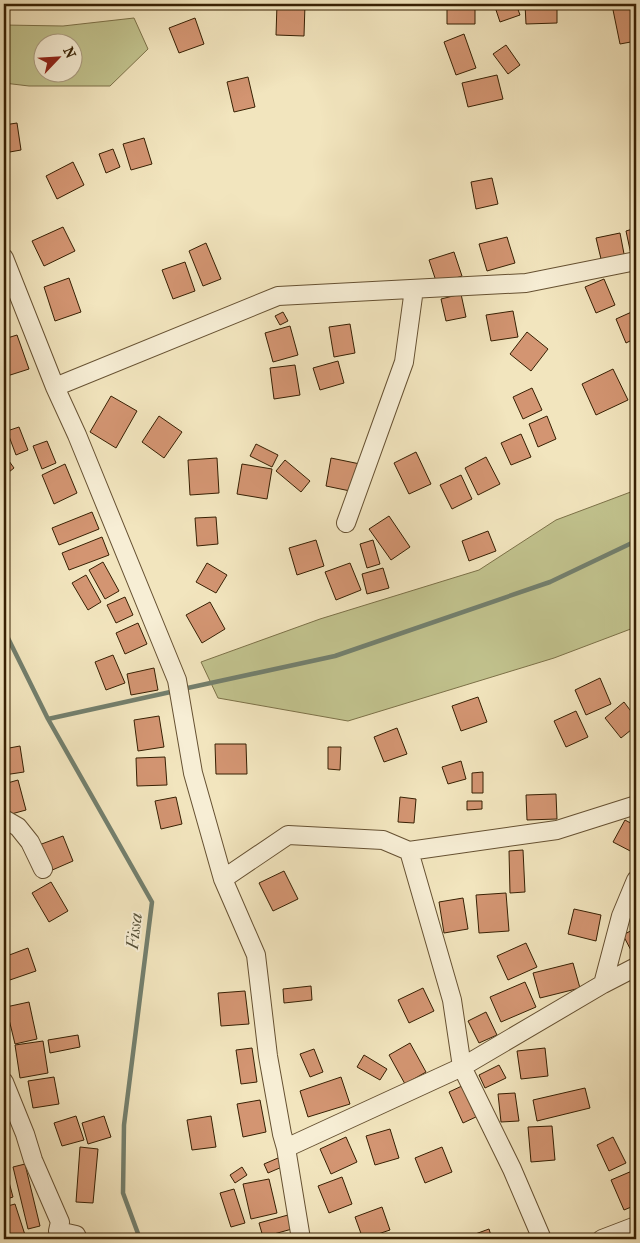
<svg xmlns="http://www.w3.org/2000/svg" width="640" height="1243" font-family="'IM FELL French Canon',serif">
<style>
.green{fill:#c1c28d;stroke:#7c7148;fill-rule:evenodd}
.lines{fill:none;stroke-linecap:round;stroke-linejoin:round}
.stream{stroke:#737f6d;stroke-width:4.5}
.building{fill:#d39572;stroke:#372003}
.minor-casing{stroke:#665132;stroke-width:20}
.minor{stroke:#f7eed5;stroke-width:18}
.labels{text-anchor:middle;stroke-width:4;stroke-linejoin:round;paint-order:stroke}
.water-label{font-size:18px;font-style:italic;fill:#555038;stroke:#f7eed5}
</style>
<rect width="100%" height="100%" fill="#f2e5be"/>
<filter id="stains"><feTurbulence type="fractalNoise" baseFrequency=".004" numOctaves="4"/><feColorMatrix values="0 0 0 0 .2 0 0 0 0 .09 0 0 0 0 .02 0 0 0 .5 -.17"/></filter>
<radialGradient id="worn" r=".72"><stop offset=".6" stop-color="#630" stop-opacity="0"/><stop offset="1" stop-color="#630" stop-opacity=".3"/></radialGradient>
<path class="green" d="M134,18L148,49L110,86H29L4,83V25L63,26ZM42,42H72V72H42Z
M636,490V627L554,658L348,721L218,698L201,662L320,619L479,570L556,520Z"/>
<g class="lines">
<path class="stream" d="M4,630L48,719L152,902L124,1125L123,1193L140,1239
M183,689L335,656L550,582L636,541
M48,719L175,691"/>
</g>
<path class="building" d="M277,4H305L304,36L276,35Z
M447,4H475V24H447Z
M494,4H516L520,15L500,22Z
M525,4H557V23L526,24Z
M618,4H636V41L620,44L612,5Z
M195,18L204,44L179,53L169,28Z
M464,34L476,68L456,75L444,42Z
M506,45L520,65L508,74L493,54Z
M497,75L503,99L468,107L462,83Z
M248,77L255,107L234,112L227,82Z
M17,123L21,150L4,153V125Z
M144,138L152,164L131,170L123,144Z
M113,149L120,167L106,173L99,154Z
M73,162L84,185L57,199L46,176Z
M492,178L498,204L476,209L471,182Z
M63,227L75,251L44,266L32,241Z
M636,228V258L632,259L626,231Z
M620,233L625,259L602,263L596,238Z
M507,237L515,263L487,271L479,244Z
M206,243L221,279L203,286L189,251Z
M454,252L462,276L437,284L429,260Z
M185,262L195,291L173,299L162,270Z
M69,278L81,312L55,321L44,287Z
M604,279L615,305L596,313L585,287Z
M461,294L466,317L446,321L441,299Z
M636,310V338L626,343L616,319Z
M513,311L518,337L491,341L486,315Z
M283,312L288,321L280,325L275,316Z
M350,324L355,353L334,357L329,327Z
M290,326L298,355L273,362L265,333Z
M527,332L548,349L531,371L510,354Z
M17,335L29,369L4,377V339Z
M338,361L344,383L320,390L313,368Z
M295,365L300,395L274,399L270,368Z
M613,369L628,400L596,415L582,384Z
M532,388L542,410L523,419L513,397Z
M111,396L137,411L116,448L90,432Z
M159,416L182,432L164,458L142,442Z
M547,416L556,439L538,447L529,424Z
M19,427L28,450L16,455L7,431Z
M521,434L531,457L511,465L501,443Z
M47,441L56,463L42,469L33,446Z
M256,444L278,455L272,467L250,456Z
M416,452L431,484L409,494L394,463Z
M4,454L14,468L4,476Z
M486,457L500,484L478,495L465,468Z
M217,458L219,493L190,495L188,460Z
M331,458L360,464L355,492L326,486Z
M285,460L310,481L301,492L276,471Z
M65,464L77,493L54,504L42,475Z
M242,464L272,469L267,499L237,494Z
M461,475L472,499L452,509L440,485Z
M92,512L99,529L59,545L52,528Z
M389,516L410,547L391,560L369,529Z
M216,517L218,544L197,546L195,518Z
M488,531L496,551L469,561L462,541Z
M102,537L109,555L69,570L62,553Z
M316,540L324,566L297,575L289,548Z
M373,540L380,564L367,568L360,544Z
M103,562L119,591L105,599L89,570Z
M207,563L227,575L216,593L196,582Z
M350,563L361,590L336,600L325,572Z
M383,568L389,588L367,594L362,574Z
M86,575L101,602L88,610L72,583Z
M125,597L133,615L116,623L107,605Z
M210,602L225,629L202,643L186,615Z
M138,623L147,644L125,654L116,633Z
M113,655L125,683L106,690L95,662Z
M154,668L158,690L131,695L127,674Z
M600,678L611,704L586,715L575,690Z
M478,697L487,722L461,731L452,706Z
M624,702L636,718V726L621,738L605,718Z
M576,711L588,737L566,747L554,721Z
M159,716L164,747L138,751L134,720Z
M397,728L407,754L384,762L374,737Z
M215,744H246L247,774H216Z
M20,746L24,772L4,775V749Z
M328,747H341L340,770L328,769Z
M165,757L167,785L137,786L136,758Z
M461,761L466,779L448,784L442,767Z
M483,772V793H472V773Z
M18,780L26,810L4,816V784Z
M556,794L557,819L527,820L526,795Z
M176,797L182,824L161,829L155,801Z
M400,797L416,799L414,823L398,822Z
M467,801H482V809L467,810Z
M625,820L636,826V854L613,842Z
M63,836L73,861L50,871L39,845Z
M523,850L525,892L510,893L509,851Z
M284,871L298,899L273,911L259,883Z
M51,882L68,911L49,922L32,893Z
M506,893L509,931L479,933L476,895Z
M463,898L468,929L444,933L439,902Z
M574,909L601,915L596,941L568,934Z
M636,928V957L635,958L623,935Z
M526,943L537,967L508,980L497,956Z
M28,948L36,971L4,982V957Z
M573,963L580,988L540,998L533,973Z
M525,982L536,1007L501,1022L490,997Z
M311,986L312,1000L284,1003L283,989Z
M423,988L434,1011L409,1023L398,1000Z
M245,991L249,1024L221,1026L218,993Z
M29,1002L37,1039L15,1044L6,1007Z
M486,1012L497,1035L479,1043L468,1021Z
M78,1035L80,1047L50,1053L48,1040Z
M43,1041L48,1073L20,1078L15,1045Z
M410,1043L426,1072L405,1084L389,1055Z
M252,1048L257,1082L241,1084L236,1050Z
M545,1048L548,1076L521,1079L517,1051Z
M314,1049L323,1072L310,1077L300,1054Z
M364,1055L387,1069L380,1080L357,1067Z
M499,1065L506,1078L485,1088L479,1075Z
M54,1077L59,1104L33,1108L28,1081Z
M341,1077L350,1104L308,1117L300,1091Z
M464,1085L478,1116L463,1123L449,1092Z
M585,1088L590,1108L537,1121L533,1100Z
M515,1093L519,1121L501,1122L498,1094Z
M260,1100L266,1132L243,1137L237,1104Z
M76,1116L84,1140L62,1146L54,1123Z
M104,1116L111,1137L88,1144L82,1123Z
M211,1116L216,1147L192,1150L187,1120Z
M552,1126L555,1160L531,1162L528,1127Z
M390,1129L399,1158L375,1165L366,1136Z
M346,1137L357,1162L331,1174L320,1149Z
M613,1137L626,1163L609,1171L597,1145Z
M80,1147L98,1149L93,1203L76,1202Z
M442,1147L452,1172L425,1183L415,1158Z
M278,1158L282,1167L268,1173L264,1164Z
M25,1164L40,1226L28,1229L13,1167Z
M4,1167H5L13,1197L4,1200Z
M242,1167L247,1175L235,1183L230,1175Z
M632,1171L636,1181V1205L624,1210L611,1180Z
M342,1177L352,1204L329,1213L318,1186Z
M269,1179L277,1213L251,1219L243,1184Z
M234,1189L245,1223L231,1227L220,1193Z
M15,1204L26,1238L4,1239V1207Z
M382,1207L390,1230L363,1239L355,1217Z
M288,1215L292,1229L263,1237L259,1223Z
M489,1229L492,1239H467V1237Z"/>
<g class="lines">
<defs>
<path id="minor" d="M4,258L55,387L77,435L177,680L193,773L223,879L256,955L268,1056L282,1134L286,1148L301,1239
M55,387L278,296L526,283L636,261
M346,523L404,362L414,289
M4,819L18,827L30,842L43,869
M409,851L557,830L636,805
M223,879L288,835L383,840L409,851L452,1000L462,1067L512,1169L542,1239
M603,984L621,916L636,880
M4,1082L25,1134L33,1160L60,1222L58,1231L76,1235L78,1239
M286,1148L462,1067L603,984L636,967
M602,1239L636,1226"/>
</defs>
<use href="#minor" class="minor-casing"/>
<use href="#minor" class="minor"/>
</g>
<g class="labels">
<g class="water-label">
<text transform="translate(134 931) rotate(-83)" y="6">Fissa</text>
</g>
</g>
<rect width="640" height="1243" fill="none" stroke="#f2e5be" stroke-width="20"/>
<rect x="5" y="5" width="630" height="1233" fill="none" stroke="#372003" stroke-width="2.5"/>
<rect x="10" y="10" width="620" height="1223" fill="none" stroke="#372003"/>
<g transform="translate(58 58) rotate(65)"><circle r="24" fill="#f7eed5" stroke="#aa9c81"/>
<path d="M0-4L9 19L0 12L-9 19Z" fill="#8f2418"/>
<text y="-8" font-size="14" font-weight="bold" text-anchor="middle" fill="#372003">N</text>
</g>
<rect width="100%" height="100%" filter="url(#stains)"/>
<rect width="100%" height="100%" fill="url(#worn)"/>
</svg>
